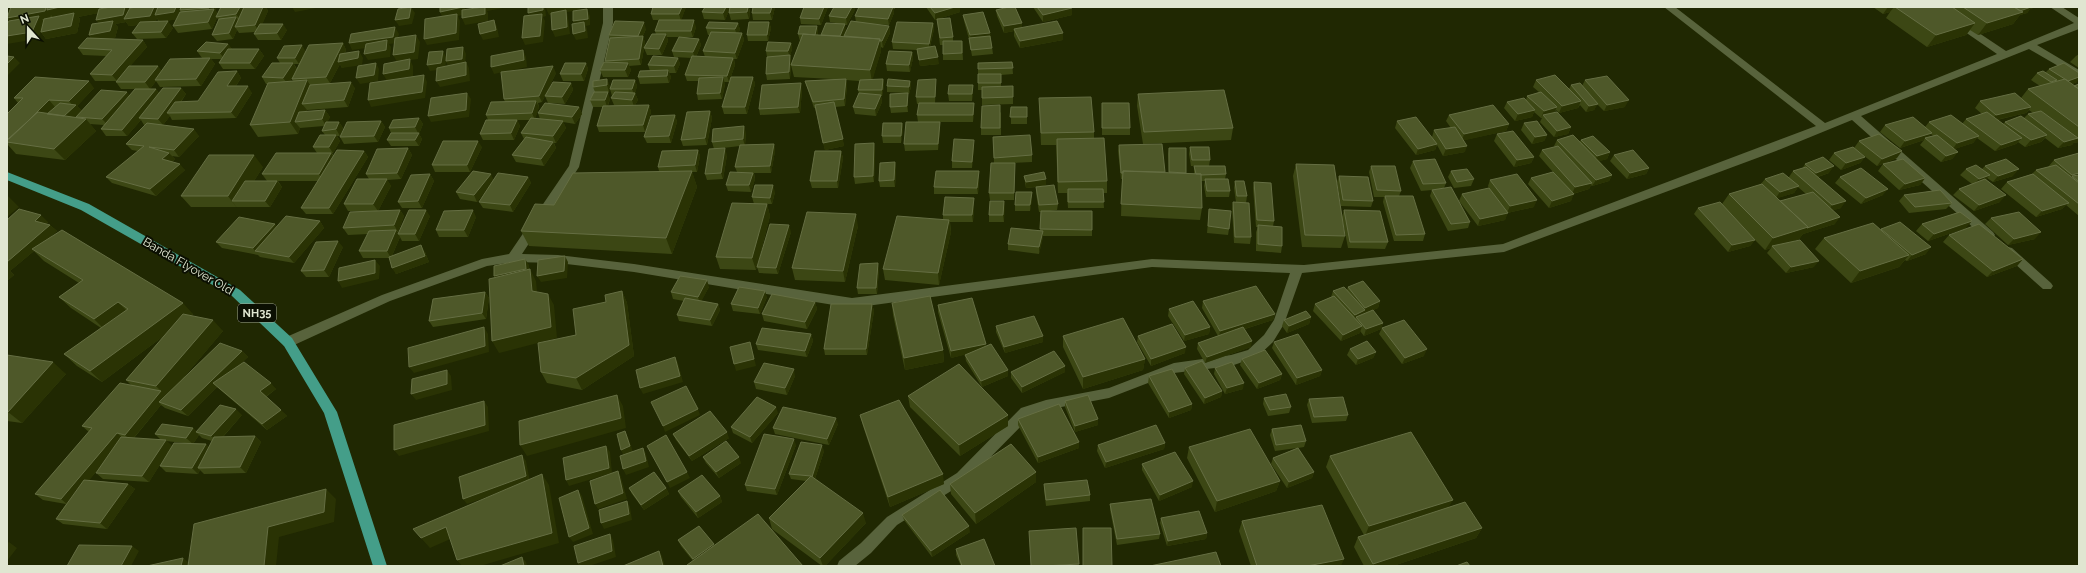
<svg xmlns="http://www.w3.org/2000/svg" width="2086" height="573" font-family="Raleway,sans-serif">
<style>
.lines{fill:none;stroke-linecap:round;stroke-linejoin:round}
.minor{fill:#58633c;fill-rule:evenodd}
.trunk{fill:#449e89;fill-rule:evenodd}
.wall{fill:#3c4714;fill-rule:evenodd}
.shaded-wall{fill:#2a3304}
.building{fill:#4e5829;stroke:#656e43}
.labels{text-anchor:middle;stroke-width:4;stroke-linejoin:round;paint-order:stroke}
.shield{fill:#0b0f02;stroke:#a0a693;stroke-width:1}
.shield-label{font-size:11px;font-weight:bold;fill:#e0e6d1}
.street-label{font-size:12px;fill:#e0e6d1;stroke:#0b0f02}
</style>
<rect width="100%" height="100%" fill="#202802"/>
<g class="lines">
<path class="minor" d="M603,7H613V23L579,167L522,254L558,255L634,264L852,298L1152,259L1304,265L1503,244L1816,126L1664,7H1675L1825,123L1997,54L1929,7H1940L2006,51L2074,23L2050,7H2062L2079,18V29L2037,45L2079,70V78L2029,49L1861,116L1993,232L1995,235L1993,238H1985L1852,120L1776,151L1504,252L1302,273L1284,324L1273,342L1257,357L1231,366L1174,373L1109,398L1056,408L1031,416L967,481L897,525L871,553L855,566H837L839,561L861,543L887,517L957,473L1021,408L1046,400L1109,388L1174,363L1231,355L1248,350L1264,335L1274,320L1290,273L1152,267L852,308L634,272L558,263L513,262L487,266L390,301L292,346H284L282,342L284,338L382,295L482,259L509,254L569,166L603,23Z
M2008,247L2012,248L2051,283L2053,286L2051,289H2043L2004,254L2002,251L2004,248Z"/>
<path class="trunk" d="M7,172L89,204L240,290L292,338L337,412L387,566H373L324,413L284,346L232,296L81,210L7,180Z"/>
</g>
<path class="wall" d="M128,7L129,9L137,7H217L215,10L218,14L221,7H266L268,11L262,24L287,30L281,40H258L254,34L255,32L239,33L237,30L233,39L217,41L212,35L219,20L217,18L212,29L178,33L173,26L176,19L161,22L173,28L166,38L137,39L132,33L138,25L129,26L126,22L115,24L118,27L115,38L109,39L143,40L147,47L130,66L162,71L202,58L197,51L228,44L232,49H259L264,56L255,69H223L219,63L221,59H211L215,64L201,86L160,87L156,81L150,89H121L116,82V81H95L90,74L106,56L83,55L78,48L91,38L89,35L98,23V13L78,17L80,19L77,33L46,39L41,32V31L37,39L9,21L7,18ZM157,18L159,22H155Z
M686,7L681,20L696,27L693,37H680L699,39L701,45L696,57H705L703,51L710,35H708L706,28L738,23L740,30L738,33H742L744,40L737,59H734L735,65L729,82H724L725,84L722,99L698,100L697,94L699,81H687L685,75L692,58L674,57L672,51L679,37H667L668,41L662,55H647L644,48L656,34L655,31L659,20H653L651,14Z
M705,7H749L750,13L749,19L731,20L729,13L730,8L725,20L704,19L702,12Z
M775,7L772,20H753L752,13Z
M781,7H802L781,8Z
M828,7L821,25L801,24L800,18Z
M859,7H895V9H893L894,13L889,25L868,24L889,26L890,33L883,48L881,47V51L872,80L883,79L884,86L882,96H881L882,102L876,116L855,114L853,107L859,94L858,90L859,81L846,80L847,86L845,106L835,107L844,146L825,150L815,108H814L805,81L833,79L794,77L791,65L790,79L767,80L766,74L767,57L766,51L791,43L792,49L790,56L791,65L800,41L798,34L817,26L818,33V35H821L846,31L844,35L856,22L855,16Z
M926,7H960V12L941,18L953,37V41H962L963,60H943V45H940L937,20H935Z
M1033,7H1072V15L1043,22Z
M1873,7H2036L2030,9L2027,13L2020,15L2013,24L1978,35L1970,30L1966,35L1927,47L1886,18L1890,12L1883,14Z
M855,10L847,25L830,22L829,16Z
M996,10L1022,28L1063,40L1020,48L1014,36V31L1004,33L997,16Z
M963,15L990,33L993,54L972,56L969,39L964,21Z
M769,22L771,28L768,41H748L747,35Z
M933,23L934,29L930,47L939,64L920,66L917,50L893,49L892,42Z
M646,29L643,36L645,43L641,65L629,66L631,70L628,77H603L600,70L606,62L605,61L610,39L609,35Z
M343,43L346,50L345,53L363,58L342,68L340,64L330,83L355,88L348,107L307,110L306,112L325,110L330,117L327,122H339L343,128L340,136H337L340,141L333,153H332L334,156L364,151L368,157L333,214H306L301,208L318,181H278L282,187L270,207H191L181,196L263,167L254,181H267L262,174L317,153L313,147L325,135L322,131L324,126L300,128L298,134L258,137L250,125L268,84H266L262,77L280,63L277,58L306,51ZM294,64H299L297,69ZM293,77L292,79L293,81H290Z
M912,52L913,58L910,72L887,71L886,64Z
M2079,54V68L2070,62L2076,56Z
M678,58L680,64L676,73H669L671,77L669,83L640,84L638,77L650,71L648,65Z
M1012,62L1013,74L1001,75V86H1013V104L982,105V90H978V63Z
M586,63L588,69L584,81H563L560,74Z
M2049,69L2077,82L2072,84L2074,86L2079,84V142L2073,143L2072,145L2058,148L2045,138L2041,142L2025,147L2018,142L2016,144L1995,151L1977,138L1973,143L1954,149L1958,152L1952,159L1941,162L1920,145L1924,140L1900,148L1880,132L1885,125L1925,127L1929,122L1962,124L1966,119L1982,114L1975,108L1980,101L2021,98L2028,89L2040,86L2031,80L2037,73L2046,72ZM2029,110L2033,113L2028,114L2024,118L2005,122L2003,124L1997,120L2026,113ZM1931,134L1933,136L1929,137Z
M237,71L241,78L236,86L252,93L236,118L172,120L170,116L163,125L199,136L179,157L172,156L175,159L172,162L185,170L156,196L112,183L106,177L138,151L132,150L126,144L145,125H144L141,120L127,136H106L101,129L104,125L90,124L96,131L65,160L16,154L8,145H7V114L18,103L14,98L94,88L77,106L82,111L130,95L156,89L159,93L181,88L186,94L181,102L198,101Z
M556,73L542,102L538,103L539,107L535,118L540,119L538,113L579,107L582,114L575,124L563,122L566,128L556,143H554L556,148L544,166L516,162L512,155L524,139L521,133L530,120H517L520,126L514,140H483L480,134L488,120L486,115L505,102L504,99Z
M753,77L755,84L747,114H724L722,107Z
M635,80L637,86L635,93L638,100L635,105H649L651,112L645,132H599L597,126L603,107H593L590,100L595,92L593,87V81L610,86L609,92H604L610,99L608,106L621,105H614L611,98L612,96L610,89Z
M1536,80L1569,89L1571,85L1582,86L1585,80L1625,107L1604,111L1597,104L1594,110L1586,112L1580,105L1578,108L1559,113L1556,110L1555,112L1571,127L1568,134L1554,137L1540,122L1542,118H1541L1534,112L1532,117L1515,121L1504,108L1507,102L1526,100L1527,96L1539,92L1533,87Z
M910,81L911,87L909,94L908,93V112L891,113L890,107L905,93L887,92V86Z
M571,83L573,90L565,104L548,103L545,96Z
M973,85V92L972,101H949L948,94Z
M936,86L935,103L974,110L973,122H918L917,115L919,104H917L916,97Z
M802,90L800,113L760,115L759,109Z
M1138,94L1233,128L1231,140L1143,144L1137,106Z
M1039,98L1094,132V139L1107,181V193H1103L1104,208H1068L1067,193H1058L1056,145H1041Z
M1102,103L1130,128V135H1102Z
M1011,107H1027V124H1011Z
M710,111L712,118L707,145L683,146L681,140Z
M1001,112V135H981V128Z
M675,115L677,122L671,143H647L644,137Z
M1449,115L1509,124L1506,131L1464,140L1465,152L1443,156L1437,145L1435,150L1416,155L1395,128L1397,121L1432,137L1434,130L1451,128L1446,121Z
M419,118L423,124L419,134L422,139L419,146H391L387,140L391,133L389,128Z
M381,121L385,127L378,142L344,144L340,137Z
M940,122V129L938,150L905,151L904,144Z
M902,123L903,129L901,143H883L882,136Z
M1524,123L1547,135L1544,141L1532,144L1521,130Z
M746,133L745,145L774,144L775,151L771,173H754L755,179L751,192L728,191L726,185L737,172L735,167L740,146L714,149L712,142Z
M1497,134L1534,157L1531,163L1514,167L1494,141Z
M993,137L1032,155V162L1013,163H1015L1014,200H990L989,193L994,163Z
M1557,140L1580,141L1581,140L1610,152L1607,159L1599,161L1612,175L1609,181L1592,186L1591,185L1589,189L1573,194L1571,201L1549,208L1528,184L1531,178L1553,172L1539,156L1542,150L1555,147L1554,146Z
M1859,141L1897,158L1877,166L1854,148Z
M1119,145L1165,173H1169L1168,154L1169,148H1186V173L1194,174V166L1226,174L1225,179L1230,191L1229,197H1206L1204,186L1205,181H1201L1202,208L1200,220L1121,216L1122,179H1121L1118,151Z
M974,146L972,168H952V161Z
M482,147L470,172H435L432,165Z
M1190,147L1210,160L1209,166H1191L1189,154Z
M408,148L412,155L401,179L387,180L391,186L378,211H348L344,204L369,179L366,174Z
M698,150L700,156L697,172H692L697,187L672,254L529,246L521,231L554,205L659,171L658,167Z
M875,150L874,182L855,184L854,177Z
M841,151L843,158L838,188H812L810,181Z
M1834,153L1865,157L1860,163L1841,170L1829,160Z
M2079,153V216L2066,205L2062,209L2036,217L2001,189L2007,182L2032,174L2036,170L2048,167L2054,160Z
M727,155L723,179L707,180L705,174Z
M1614,155L1649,168L1646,174L1627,179L1610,161Z
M1413,161L1446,183L1444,188L1470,222L1468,228L1448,231L1430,196L1432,190L1421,191L1410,168Z
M895,162L896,169L895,187H880L879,181Z
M1296,164L1345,236L1341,248L1302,247L1293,176Z
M1805,164L1829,173L1818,177L1841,208L1833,210L1835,224L1803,234L1799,239L1786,243L1814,267L1786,273L1767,253L1771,248L1765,250L1755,240L1750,246L1728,252L1694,214L1698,208L1722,204L1729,194L1760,185L1765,179L1789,177L1793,171L1802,169ZM1798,187L1806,194L1780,201L1777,198L1794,193Z
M1883,164L1925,178L1920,185L1899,190L1878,171Z
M1371,166L1401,191L1399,196L1425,234L1423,241H1394L1383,202L1384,197H1374L1369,172Z
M1985,166L2013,176L1993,182L1987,178L1986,179L2000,202L1974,211L1953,195L1959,189L1972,184L1960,175L1966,169H1982Z
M979,171V178L978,194H934V187Z
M1451,171L1474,179L1471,186L1454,188L1448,177Z
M430,174L434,181L422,208H402L398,202Z
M1024,176L1046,185L1038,187L1058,204L1057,210L1050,211L1092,230V236H1043L1039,254L1008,250V244L1040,231L1041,212H1039L1036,193V187L1026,188Z
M1339,176L1373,201L1371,207L1341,206L1337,182Z
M528,177L531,183L513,212L483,208L479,202L489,186L477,202L460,199L456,192L494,180Z
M1840,177L1883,195L1861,204L1835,183Z
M1490,180L1534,207L1507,213L1505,220L1478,226L1459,201L1462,194L1489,188L1488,186Z
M1235,181L1247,196L1246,203L1251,237L1250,244L1234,243L1232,209L1233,202H1236L1234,188Z
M1254,182L1274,221L1273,226L1282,246L1281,253L1256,251V232L1258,227H1256L1253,188Z
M775,192L772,204H767L770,216L756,270L720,269L716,257L754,204L752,197Z
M1032,192V199L1030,211H1015V205Z
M1904,195L1952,203L1946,209L1909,213L1899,201Z
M1004,201V222H989V215Z
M974,204L973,222H950L951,232L939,285L885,280L883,269L943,220V215Z
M1209,209L1229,229L1228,235L1207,233Z
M400,210L404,216L398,232H397L398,234L430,216L419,241H402L400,237L392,256L425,252L429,262L396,274L389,258H363L359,251L368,234L348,235L343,228Z
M1344,210L1388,242L1385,249L1348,248L1342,217Z
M476,217L468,237H439L436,230Z
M1991,218L2035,239L2008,245L1985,224Z
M7,220L48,222L46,224L50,225L57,231L48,239L193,314L191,316L223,331L184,377L242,351L248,357L241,363L276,389L266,397L287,416L267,430L217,387L188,416L165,408L161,405L134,438L161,440L155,434L197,431L242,415L223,437L255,436L261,442L246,473L204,474L200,470L198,474L166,472L160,466L166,455L149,482L103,479L96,473L102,465L89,480L128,484L135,489L107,529L63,524L56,519L66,504L43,500L35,494L89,432L82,426L131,385L126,380L165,335L102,382L77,366L64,354L101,328L71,308L59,297L79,283L44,261L34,251L10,271L14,275L7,281ZM199,435L202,438L212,441L209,447L172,446L166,441L193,444Z
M320,221L324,228L294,263L260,257L258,255L222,248L216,242L277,226Z
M1922,224L1966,228L1928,241L1916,231Z
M858,226L845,282L795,280L792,268Z
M1881,229L1926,254L1907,261L1905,260L1899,267L1851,283L1815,249L1824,238L1880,230Z
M791,232L778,274L759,273L757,267Z
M1949,235L2023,259L2017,266L1987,277L1943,242Z
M343,247L329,277H306L301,271Z
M879,270L877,294H858L857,288Z
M709,287L701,301L718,304L720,310L712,326L679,321L677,315L684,301L673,299L671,292Z
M1348,287L1380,301L1378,308L1364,314L1383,323L1381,329L1364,336L1360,331V333L1341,341L1313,311L1315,304L1331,297L1333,291L1347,290Z
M622,291L627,303L634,356L582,390L547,383L541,372L606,302Z
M485,292L489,298L486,319L433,327L429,321Z
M767,297L760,314L733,311L731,304Z
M1203,301L1275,314L1273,320L1245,329L1251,347L1205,363L1197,349L1198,343L1218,336L1202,308Z
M815,302L817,309L807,329L764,321L762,314Z
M892,303L943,350L944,362L905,370L893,315Z
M872,304L874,311L867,355H825L824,349Z
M938,305L986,344V346L1008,370V376L982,387L966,361L965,355L966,354L951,358L938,312Z
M1169,309L1210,327L1209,334L1184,341L1168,316Z
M1311,317L1309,324L1287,333L1282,326L1284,320Z
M996,326L1043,342L1005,353L996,332Z
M1382,328L1424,356L1402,364L1379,334Z
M811,334L813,341L807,357L758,350L756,344Z
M1063,336L1145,359L1143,370L1083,389L1063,347Z
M1138,336L1185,353L1151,366L1137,342Z
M1274,342L1322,370L1320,376L1296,385L1272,348Z
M1350,349L1376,352L1373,358L1356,365L1347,355Z
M7,355L66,374L22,423L7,421Z
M1242,359L1282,374L1280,380L1257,389L1240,365Z
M1065,366V372L1022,393L1011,378V372Z
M1185,368L1222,391L1221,397L1204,404L1184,374Z
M1215,368L1243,389L1225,394L1214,374Z
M795,376L787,395L756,389L754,382Z
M1149,376L1192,404L1191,410L1169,418L1148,383Z
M908,396L1008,415V426L960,456L910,407Z
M1264,398L1291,407L1289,413L1268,416L1263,404Z
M1309,399L1348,415L1346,421L1312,423L1307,405Z
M1065,401L1098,425L1075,432L1065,407Z
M778,413L752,443L733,433L731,427Z
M860,415L944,484L890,507L863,426Z
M1018,419L1079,448L1038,463L1018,425Z
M838,424L829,445L775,434L773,428Z
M1272,429L1306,441L1304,447L1298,448L1314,472L1312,478L1287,488L1271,464L1273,458L1297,448L1275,451L1270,435Z
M673,434L729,438L692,461L676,440Z
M1165,443L1164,449L1105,468L1097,451L1098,445Z
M796,445L777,495L747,491L745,485Z
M1189,447L1280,481L1276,491L1215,512L1187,458Z
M824,451L815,479L866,523L825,566H822L772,529L769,518L806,481L791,479L789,474Z
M1330,456L1449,507L1482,528L1476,538L1393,566H1364L1354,547L1358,537L1364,535L1326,467Z
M703,457L741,463L719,478L706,463Z
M1142,464L1192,487L1159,501L1142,470Z
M1036,482L976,524L951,494L950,484Z
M1044,484L1090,495V501L1046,506L1044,490Z
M629,488H666L669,494L644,510L632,494Z
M678,491L720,496L722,502L698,518L681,497Z
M1110,504L1160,534L1159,539L1117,545L1110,510Z
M902,515L970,532L932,557L904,520Z
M1161,518L1207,533L1206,539L1167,546L1160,523Z
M1242,521L1341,566H1251L1239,531Z
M678,540L714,544L693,561L681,546Z
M956,549L995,566H961L956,555Z
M1079,564V566H1031Z"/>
<path class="shaded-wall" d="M46,7H130H128L130,11L146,7H181L182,9L180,10L181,11L179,19L160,22L157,18L155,23L129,26L126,22L115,24L118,27L115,38L94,42L89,35L101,26L96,20L125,8L78,17L80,19L77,33L46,39L41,32L56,21L51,15L50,18L42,19L45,23L37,39L7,44V36L13,25L7,18Z
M209,7H217L215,10L219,15L216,17L217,18L212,29L208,22L212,13L209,8Z
M240,7H247L241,21L236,14Z
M263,7H266L268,11L259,32L255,25Z
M292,7H316V8L295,12Z
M411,7L415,13L412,24L399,26L395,20Z
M463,7H465L466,14L458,16L460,21L459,40L427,45L424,39L443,19L440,12Z
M474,7H508L487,11L488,13V21L465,25L462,18L477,13Z
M543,7H545L546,16L543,17L545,21L543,42L525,45L522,38L531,19L528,13Z
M554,7H580V10L567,12L568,17L570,34L555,37L552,30L566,12L549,15L546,8Z
M682,7H686L681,21L679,14Z
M726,7H731L725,20L723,13Z
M748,7L750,13L749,19L747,12Z
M772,7H775L772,20L770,13Z
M824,7H828L821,25L819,19Z
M852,7H855V10L847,25L846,18Z
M893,7L894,13L889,25L888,19Z
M955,7H960V12L935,20V13Z
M1888,7H1894L1890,12L1883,14Z
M2028,7H2036L2030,9L2027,13L2020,15L2013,24L1978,35L1987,23Z
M1072,8V15L1043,22V15Z
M587,9L590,16V25L586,26L587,29L588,38L576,40L573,34L575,28L573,21Z
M236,17L240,24L235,27L237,30L233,39L229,33Z
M494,20L497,27L499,37L483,40L480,34Z
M694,20L696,27L693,37L691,31Z
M168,21L173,28L166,38L161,32Z
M644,22L646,29L640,42L638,36Z
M769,22L771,28L768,41L767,35Z
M738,23L740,30L737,36L735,29Z
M933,23L934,29L929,50V44Z
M1022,23V30L1014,29V31L1004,33V26Z
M1975,23L1966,35L1927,47L1936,35Z
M283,24L287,30L281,40L277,33Z
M845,24L846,31L841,43L840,36Z
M817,26L818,33L816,41L815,35Z
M889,26L890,33L883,48L882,41Z
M395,27L399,34L397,43L389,44L391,47L390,57L368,60L364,54L387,45L352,50L349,43Z
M742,33L744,40L737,59L735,53Z
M990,33L991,39L971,42L970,35Z
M1063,33V40L1020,48V41Z
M666,34L668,41L662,55L659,49Z
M416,35L420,42L418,59L410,60L413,66V76L387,81L383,74L397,62L393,55Z
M643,36L645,43L641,65L639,59Z
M699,39L701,45L695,59L693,52Z
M880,39L881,51L872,82L870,70Z
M143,40L147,47L117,81L112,75Z
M343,43L346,50L341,61L359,51L363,58L362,65L342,68L340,64L330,83L326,77Z
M791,43L792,49L790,56L791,62L790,79L789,72L790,58L788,51Z
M228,44L233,50L225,60L220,53Z
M302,45L306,52L299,64L295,58Z
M463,47L466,54L465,65L449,68L446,62L445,69L430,71L427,65L443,51L446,57Z
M259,49L264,56L255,69L250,63Z
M523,50L526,57L527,67L494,74L491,67Z
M912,52L913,58L910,72L909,65Z
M14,57L20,63L7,76V64Z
M938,57L939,64L920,66L919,60Z
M210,58L215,64L201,86L196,79Z
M678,58L680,64L676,73L674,66Z
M733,58L735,65L729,82L727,76Z
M466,62L469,68L470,81L440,87L436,81Z
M293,63L297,70L288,84L283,78Z
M376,63L379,69L378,81L360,84L356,78Z
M586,63L588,69L584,81L581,74Z
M628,63L631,70L628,77L625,70Z
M158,66L163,72L155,80L156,81L150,89L145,82Z
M553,66L556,73L542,102L539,96Z
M668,70L671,77L669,83L667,76Z
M237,71L241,78L231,93L227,86Z
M424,75L427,82L425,98L371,107L368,100Z
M723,77L725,84L722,99L720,93Z
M753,77L755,84L747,114L745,107Z
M2079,77V79L2077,82L2062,88L2067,81Z
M607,79L610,86L609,92L607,85Z
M846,79L847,86L845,106L844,99Z
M883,79L884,86L882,96V90Z
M307,80L314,92L302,104L307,110L303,121L295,122L300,128L298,134L290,122Z
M635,80L637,86L635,94V93L638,100L634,107L632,100L634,95L632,89Z
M89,81L94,88L77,106L82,111L66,127L60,120L74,107L69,101Z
M910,81L911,87L909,94V87Z
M351,82L355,88L348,107L344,100Z
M571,83L573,90L565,104L562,97Z
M801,83L802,90L800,113L798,107Z
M973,85V92L972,101V94Z
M248,86L252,93L236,118L231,112Z
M181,88L186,94L172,113H167L170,116L163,125L158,119Z
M156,89L161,96L139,118L141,120L127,136L122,130Z
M127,92L133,99L108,125L102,119Z
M608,92L610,99L607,107L605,100Z
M467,93L471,99L469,117L431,122L428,116Z
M908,93V112L907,106Z
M881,95L882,102L876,116L875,109Z
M49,100L55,107L18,144L10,139Z
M1629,100L1625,107L1604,111L1607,105Z
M536,101L539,107L535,120L532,113Z
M1581,101L1578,108L1559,113L1562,106Z
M974,103V110L973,122V115Z
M1598,104L1594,110L1586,112L1589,106Z
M649,105L651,112L645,132L643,125Z
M579,107L582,114L575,124L572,117Z
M1557,107L1554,113L1543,115L1541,118L1544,111Z
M2031,107L2026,113L1991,121L1996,115Z
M325,110L330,117L326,126L322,119Z
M1535,110L1532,117L1515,121L1518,114Z
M710,111L712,118L707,145L705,138Z
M675,115L677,122L671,143L669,136Z
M419,118L423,124L419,134L422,139L419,146L415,140L418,133L415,127Z
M86,119L96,131L65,160L54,149Z
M517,120L520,126L514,140L511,133Z
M381,121L385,127L378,142L374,136Z
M563,121L566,128L556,143L553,136Z
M339,122L343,128L340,136L336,129Z
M940,122V129L938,150V144Z
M902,123L903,129L901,143V136Z
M1509,124L1506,131L1462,141L1464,134Z
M744,126L746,133L745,146L743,139Z
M1571,127L1568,134L1554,137L1557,131Z
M194,129L199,136L179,157L174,150Z
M1932,133L1927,139L1925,138L1924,140L1900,148L1905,141Z
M336,135L340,141L333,153L329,147Z
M1547,135L1544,141L1532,144L1535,137Z
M2047,135L2041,142L2025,147L2031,140Z
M1979,136L1973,143L1952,150L1957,143Z
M2079,137V142L2073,143Z
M2022,138L2016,144L1995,151L2001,145Z
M2078,138L2072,145L2058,148L2064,142Z
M843,139L844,146L825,150L823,143Z
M974,140V146L972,168V162Z
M478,141L482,147L470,172L467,165Z
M553,142L556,148L544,166L541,159Z
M874,143L875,150L874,182L873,176Z
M774,144L775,151L771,173L770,166Z
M1437,144L1435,150L1416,155L1418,149Z
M1467,146L1465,152L1443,156L1446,149Z
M408,148L412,155L401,179L397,173Z
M725,148L727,155L723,179L721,173Z
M698,150L700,156L697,172L695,165Z
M364,151L368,157L333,214L329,208Z
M841,151L843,158L838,188L837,181Z
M1902,151L1897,158L1877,166L1882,159Z
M1610,152L1607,159L1594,163L1597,156Z
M1958,152L1952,159L1941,162L1946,156Z
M169,153L175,159L168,165L162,159Z
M331,153L336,160L323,181L319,174Z
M254,155L263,167L241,201H232L237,208L228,196Z
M1534,157L1531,163L1514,167L1517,160Z
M1865,157L1860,163L1841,170L1846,163Z
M895,162L896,169L895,187L894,180Z
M180,164L185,170L156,196L150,189Z
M1834,166L1829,173L1811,179L1816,173Z
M1649,168L1646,174L1627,179L1630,173Z
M2019,169L2013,176L1993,182L1998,176Z
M692,171L697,187L672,254L666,238Z
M979,171V178L978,194L977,188Z
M753,173L755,179L751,192L749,185Z
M2079,173V178L2072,176L2068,180L2066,181L2072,175Z
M430,174L434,181L422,208L418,201Z
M491,174L494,181L477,202L474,195Z
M1612,175L1609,181L1592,186L1596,180Z
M1990,175L1984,181L1973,185L1979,179Z
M528,177L531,183L513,212L510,205Z
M1925,178L1920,185L1899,190L1905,184Z
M387,179L391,186L378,211L373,204Z
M1046,179V185L1026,188V182Z
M277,181L282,187L270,207L265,201Z
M1592,183L1589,189L1572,194L1575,187Z
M773,185L775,192L772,204L770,198Z
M1799,186L1794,193L1775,199L1780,192Z
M1888,189L1883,195L1861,204L1866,198Z
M1032,192V199L1030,211V205Z
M1574,194L1571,201L1549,208L1552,201Z
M7,195L19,207L7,217Z
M2006,195L2000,202L1974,211L1979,205Z
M974,198V204L973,222L972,215Z
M1537,200L1534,207L1507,213L1510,206Z
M1004,201L1005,208L1004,222L1003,215Z
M1846,201L1841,208L1828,212L1832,205Z
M2069,203L2062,209L2036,217L2042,211Z
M767,204L770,216L756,270L752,258Z
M400,210L404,216L398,232L394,225Z
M426,210L430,216L419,241L415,234Z
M473,210L476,217L468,237L464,230Z
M1508,213L1505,220L1478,226L1480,219Z
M856,214L858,226L845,282L843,271Z
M41,215L48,222L41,227L35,221Z
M1840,217L1835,224L1803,234L1799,239L1773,247L1772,246L1771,248L1765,250L1773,238Z
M949,220L951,232L939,285L938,273Z
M320,221L324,228L294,263L289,257Z
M1972,221L1966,228L1928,241L1934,234Z
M275,224L280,230L255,251L253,248Z
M50,225L57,231L34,251L32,249L34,251L10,271L14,275L7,281V262Z
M789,225L791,232L778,274L776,268Z
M396,230L400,237L391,258L387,251Z
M1043,231V238L1039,254V247Z
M2041,232L2035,239L2008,245L2014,239Z
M1755,240L1750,246L1728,252L1732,245Z
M338,241L343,247L329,277L324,270Z
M421,245L425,252L429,262L396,274L392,268Z
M1931,247L1926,254L1907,261L1912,255Z
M1909,255L1899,267L1851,283L1860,271Z
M565,256L568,262L567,278L541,282L537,276Z
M525,259L529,265V276L498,283L494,276Z
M2023,259L2017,266L1987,277L1993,271Z
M375,260L380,266L379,279L342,288L338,281Z
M1819,261L1814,267L1786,273L1791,267Z
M878,263L879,270L877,294L876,288Z
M530,269L536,281L538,302L532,291Z
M707,280L709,287L700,304L698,297Z
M622,291L627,303L634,356L582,390L576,378Z
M765,291L767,297L760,314L758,308Z
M485,292L489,298L486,319L482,313Z
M548,294L554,305L557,338L499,353L492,341Z
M1380,301L1378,308L1356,317L1354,321L1353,322L1355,315L1364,310L1365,308Z
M118,302L130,314L106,331L94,319Z
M815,302L817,309L807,329L805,322Z
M183,303L193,314L102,382L90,371Z
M718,304L720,310L712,326L710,320Z
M872,304L874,311L867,355L866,349Z
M1275,314L1273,320L1219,337L1220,331Z
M1311,317L1309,324L1287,333L1289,326Z
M213,320L223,331L162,403L159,402L161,405L131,441L125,435L161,391L156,386Z
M1383,323L1381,329L1364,336L1366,329Z
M1362,326L1360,333L1341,341L1343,335Z
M484,327L488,334L489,352L414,373L409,367Z
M1210,327L1209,334L1184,341L1185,335Z
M811,334L813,341L807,357L805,351Z
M1043,336V342L1005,353L1004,347Z
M1252,341L1251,347L1205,363L1207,357Z
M750,342L752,348L756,366L736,371L734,364Z
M986,344V350L951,358V351Z
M1186,347L1185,353L1151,366V359Z
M1427,349L1424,356L1402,364L1405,358Z
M943,350L944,362L905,370L904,358Z
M242,351L248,357L218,387L213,383L217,387L188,416L181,410Z
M1376,352L1373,358L1356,365L1358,359Z
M675,357L678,363L683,382L643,394L640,388Z
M1145,359L1143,370L1083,389V377Z
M53,362L66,374L22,423L8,412Z
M1065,366V372L1022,393V387Z
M794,369L795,376L787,395L785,388Z
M447,370L451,376L452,390L416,400L411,394Z
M1008,370V376L982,387L981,381Z
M1322,370L1320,376L1296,385L1297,378Z
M1282,374L1280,380L1257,389L1259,383Z
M271,383L276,389L265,397L260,391Z
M1244,383L1243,389L1225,394L1227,388Z
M1222,391L1221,397L1204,404L1205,398Z
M617,395L623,406L626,428L527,456L520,445Z
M484,401L488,407L489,431L399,456L394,450Z
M1192,404L1191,410L1169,418V412Z
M776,407L778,413L752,443L750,437Z
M236,409L242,415L218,442L211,436Z
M698,409L700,415L665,432L663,426Z
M281,410L287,416L267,430L262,424Z
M1008,415V426L960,456L959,445Z
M836,418L838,424L829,445L827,439Z
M1098,419V425L1075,432V426Z
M193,428L199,433L196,432L199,435L193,444L186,438Z
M625,431L628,437L633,452L624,456L621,450Z
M727,432L729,438L692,461L689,456Z
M117,433L124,439L68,505L61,499Z
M255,436L261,442L246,473L240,467Z
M794,439L796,445L777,495L775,489Z
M166,440L172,446L149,482L142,476Z
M1079,442V448L1038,463V457Z
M1165,443L1164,449L1105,468L1106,462Z
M206,444L212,450L198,468L200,470L198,474L192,468Z
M822,445L824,451L814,482L812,477Z
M606,446L610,452L612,473L569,486L566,480Z
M643,448L646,454L649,467L626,475L623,469Z
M522,455L526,461L530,482L467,504L463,499Z
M739,457L741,463L719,478L716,472Z
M618,471L621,477L627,499L598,509L595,504Z
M687,472L690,478L670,488L667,482Z
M1036,472V482L976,524L975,513Z
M1314,472L1312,478L1287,488L1289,482Z
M542,474L549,485L559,543L480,566H462L457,560Z
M943,474L944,484L890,507L888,497Z
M1193,481L1192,487L1159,501L1160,495Z
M1280,481L1276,491L1215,512L1217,501Z
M128,484L135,489L107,529L100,523Z
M666,488L669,494L644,510L641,505Z
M326,489L336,499L334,522L279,537L276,566H264L268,527Z
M578,490L582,496L593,534L573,542L569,537Z
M720,496L722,502L698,518L696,512Z
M1453,500L1447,510L1365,536L1369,526Z
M627,501L630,507L632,520L604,529L601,523Z
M863,513L866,523L825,566H823L820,558Z
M969,526L970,532L932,557L931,551Z
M446,527L455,537L430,548L421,538Z
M1482,528L1476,538L1393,566H1372L1373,564Z
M1207,533L1206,539L1167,546L1168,541Z
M610,534L613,540L616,557L589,566H579L578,563Z
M9,542L17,548L7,561V544Z
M714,544L717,550L695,565L693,559Z
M132,546L139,551L131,566H121Z
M659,551L662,556L665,566H663Z
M522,557L526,562L527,566H524Z
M183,558L193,566H181Z
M1344,559L1341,566H1307Z"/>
<path class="building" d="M11,7H46L45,11L7,18Z
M47,7H60L47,10Z
M111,7H125L123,15L96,20L99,9Z
M137,7H154L150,16L124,19L130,8Z
M158,7H176L174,12L155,15Z
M181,7H209V8L180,10Z
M221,7H240L236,14L216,17Z
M244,7H263L255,25L235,27Z
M411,7L409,18L395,20L398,9Z
M440,7H463L440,12Z
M483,7H485V14L462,18V10Z
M528,7H543V10L528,13Z
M653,7H682L679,14H651Z
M705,7H726L723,13L702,12Z
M730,7H748L747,12L729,13Z
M753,7H772L770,13H752Z
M804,7H824L819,19L800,18Z
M834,7H852L846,18L829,16Z
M859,7H893L888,19L855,16Z
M930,7H955L935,13Z
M1009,7H1015L1022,23L1004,26L996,10Z
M1037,7H1072V8L1043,15Z
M1895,7H1952L1975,23L1936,35Z
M1963,7H2014L2023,12L1987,23Z
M2014,7H2031L2020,11Z
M214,9L208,22L173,26L180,12Z
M587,9L588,19L573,21V11Z
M566,10L567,27L552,30L551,13Z
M983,12L990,33L970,35L963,15Z
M74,13L71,26L41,32L44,19Z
M457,14L456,33L424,39L425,19Z
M542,14L540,36L522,38L524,16Z
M39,16L32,32L7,36V24L9,21Z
M236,17L229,33L212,35L219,19Z
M950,18L953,37L940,38L937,19Z
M494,20L496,30L480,34L478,24Z
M659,20H694L691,31H655Z
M113,21L110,31L89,35L92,24Z
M168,21L161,32L132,33L140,22Z
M615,21L644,22L638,36L609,35Z
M851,21L889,26L882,41H880V39L844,36Z
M1057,21L1063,33L1020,41L1014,29Z
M584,22L585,31L573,34L572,24Z
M709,22L738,23L735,29L706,28Z
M749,22H769L767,35H747Z
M897,22L933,23L929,44L892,42Z
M826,23L845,24L840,36L821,35Z
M260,24H283L277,33L254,34Z
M800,26H817L815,35L803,34H798Z
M395,27L393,37L349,43L351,34Z
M711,32L742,33L735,53L703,51Z
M652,34H666L659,49L644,48Z
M803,34L880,39L870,70L791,65Z
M416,35L414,52L393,55L395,38Z
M643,36L639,59L605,61L610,38Z
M990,36L992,48L971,50L969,38Z
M679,37L699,39L693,52L672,51Z
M87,38L143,40L112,75L90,74L112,50L78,48Z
M387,40L386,50L364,54L366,44Z
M943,41H962V53L943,54Z
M206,42L228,44L220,53L197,51Z
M768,42L791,43L788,51H766Z
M343,43L326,77L292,79L309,45Z
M302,45L295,58H277L284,46Z
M935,46L938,57L919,60L917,49Z
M463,47L462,59L446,61L447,49Z
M228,49H259L250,63H219Z
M523,50L524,60L491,67V56Z
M359,51L358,58L338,62L340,54Z
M443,51L441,63L427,65L429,52Z
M889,51L912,52L909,65L886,64Z
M790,55L789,72L766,74L767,57Z
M7,56L14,57L7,64Z
M653,56L678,58L674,66L648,65Z
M692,56L733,58L727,76L685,75Z
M210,58L196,79L155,80L170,59Z
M410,59L409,69L383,74L384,64Z
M466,62V75L436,81L437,68Z
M604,62L628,63L625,70H600Z
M1012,62L1013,68L978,69V63Z
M272,63H293L283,78L262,77Z
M376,63L374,75L356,78L358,66Z
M565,63H586L581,74H560Z
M2064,63L2079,73V77L2068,81L2049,69Z
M129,66H158L145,82H116Z
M553,66L539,96L504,99L501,72Z
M668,70L667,76L638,77L640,71Z
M237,71L227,86H248L231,112L167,113L175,102L198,101L218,72Z
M2043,71L2057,80L2051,82L2037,73Z
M978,74H1001V83H978Z
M424,75L422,92L368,100L370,83Z
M1555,75L1581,101L1562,106L1536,80Z
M1607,76L1629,100L1607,105L1585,80Z
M35,77L89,81L69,101L49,100L25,124L9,139H7V114L23,98H14Z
M723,77L720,93L697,94L699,78Z
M731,77H753L745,107H722Z
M607,79V85L593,87V81Z
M846,79L844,99L813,102L805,81Z
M883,79L882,90H858L860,80Z
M888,79L910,81L909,87L887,86Z
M936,79L935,97H916L918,80Z
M2065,79L2079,89V127L2028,89Z
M307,80L290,122L250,125L268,83Z
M613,80H635L632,89H610Z
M351,82L344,100L302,104L310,85Z
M553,82L571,83L562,97L545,96Z
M801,83L798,107L759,109L762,85Z
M1580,83L1598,104L1589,106L1571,85Z
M2079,84V89L2074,86Z
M949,85H973L972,94H948Z
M1013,86V97L982,98V87Z
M163,88H181L158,119L139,118Z
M135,89H156L122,130L101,129Z
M101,90L127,92L102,119L76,117Z
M1224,90L1233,128L1144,132L1138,94Z
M594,92H608L605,100H590Z
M615,92L635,93L632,100L611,98Z
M1541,92L1557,107L1544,111L1527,96Z
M467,93L466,110L428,116L431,98Z
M859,93L881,95L875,109L853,107Z
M908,93L907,106L890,107V94Z
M2015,93L2031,107L1996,115L1980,101Z
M1091,97L1094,132L1041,133L1039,98Z
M1524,98L1535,110L1518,114L1507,102Z
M536,101L532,113L486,115L491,102Z
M834,102L843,139L823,143L815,105Z
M60,103L76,105L64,116L47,114Z
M545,103L579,107L572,117L538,113Z
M919,103H974L973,115H917Z
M1102,103H1129L1130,128H1102Z
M649,105L643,125L597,126L603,106Z
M1000,105V128H981L982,106Z
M1493,105L1509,124L1464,134L1449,115Z
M1011,107H1027V117H1010Z
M325,110L322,119L295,122L299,112Z
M710,111L705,138L681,140L687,112Z
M2041,111L2078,138L2064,142L2028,114Z
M38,112L86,119L54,149L7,142V140Z
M1557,112L1571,127L1557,131L1543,115Z
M1987,112L2022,138L2001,145L1966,119Z
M675,115L669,136L644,137L651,116Z
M1951,115L1979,136L1957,143L1929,122Z
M2021,116L2047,135L2031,140L2005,122Z
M1416,117L1437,144L1418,149L1397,121Z
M1913,117L1932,133L1905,141L1885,125Z
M419,118L415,127L389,128L393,120Z
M531,118L563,121L553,136L521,133Z
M486,120H517L511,133L480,134Z
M381,121L374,136L340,137L347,122Z
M1537,121L1547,135L1535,137L1524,123Z
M326,122H339L336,129L322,131Z
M906,122H940L938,144H904Z
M147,123L194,129L174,150L149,147L169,153L162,159L180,164L150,189L106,177L144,146L126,144Z
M883,123H902L901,136H882Z
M744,126L743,139L712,142L713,129Z
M1455,127L1467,146L1446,149L1434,130Z
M1513,131L1534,157L1517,160L1497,134Z
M391,133H419L415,140H387Z
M1879,134L1902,151L1882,159L1859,141Z
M320,135H336L329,147H313Z
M1030,135L1032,155L994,158L993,137Z
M1573,135L1612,175L1596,180L1557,140Z
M1937,135L1958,152L1946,156L1925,138Z
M1593,136L1610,152L1597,156L1581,140Z
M526,137L553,142L541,159L512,155Z
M1104,138L1107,181L1058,182L1057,139Z
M954,139L974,140L972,162L952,161Z
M443,141H478L467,165H432Z
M874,143L873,176L854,177L855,144Z
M774,144L770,166L735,167L740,145Z
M1162,144L1165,172L1123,171V173H1121L1119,145Z
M1558,146L1592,183L1575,187L1542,150Z
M1190,147H1209L1210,160H1192Z
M1853,147L1865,157L1846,163L1834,153Z
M408,148L397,173L366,174L377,149Z
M725,148L721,173L705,174L709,149Z
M1169,148H1186V173L1169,172Z
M337,150L364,151L329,208H301Z
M698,150L695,165L658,167L662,151Z
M1633,150L1649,168L1630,173L1614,155Z
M815,151H841L837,181H810Z
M276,153H331L319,174H262Z
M2079,153V173L2072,175L2054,160Z
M209,155H254L228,196H181Z
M1823,157L1834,166L1816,173L1805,164Z
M1435,159L1446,183L1423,184L1413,161Z
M1903,159L1925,178L1905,184L1883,164Z
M2006,159L2019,169L1998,176L1985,166Z
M895,162L894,180L879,181L880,163Z
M991,163H1015L1014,193H989Z
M1296,164L1334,165L1345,236L1305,235Z
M1976,165L1990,175L1979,179L1966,169Z
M2056,165L2079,183V204L2036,170Z
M1194,166H1225L1226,174L1201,175V174H1196Z
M1371,166H1395L1401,191L1377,190Z
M1806,167L1846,201L1832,205L1793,171Z
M1861,168L1888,189L1866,198L1840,177Z
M1467,169L1474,179L1457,182L1451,171Z
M473,171L491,174L474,195L456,192Z
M692,171L666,238L521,231L535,204L554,205L573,173Z
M936,171H979L977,188L934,187Z
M1123,171L1201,174L1202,208L1121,204Z
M730,172L753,173L749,185H726Z
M1044,172L1046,179L1026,182L1024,176Z
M1553,172L1574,194L1552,201L1531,178Z
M498,173L528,177L510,205L479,202Z
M1783,173L1799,186L1780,192L1765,179Z
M430,174L418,201L398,202L411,175Z
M1517,174L1537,200L1510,206L1490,180Z
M2033,174L2069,203L2042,211L2007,182Z
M2079,175V182L2072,176Z
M1339,176L1368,177L1373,201L1343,200Z
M357,179H387L373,204H344Z
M1205,179H1228L1230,191H1207Z
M1985,179L2006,195L1979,205L1959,189Z
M245,181H277L265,201H232Z
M1235,181H1244L1247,196H1237Z
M1254,182L1271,183L1274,221L1257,220Z
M1762,184L1808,227L1773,238L1729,194Z
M755,185H773L770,198L752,197Z
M1054,185L1058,204L1039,205L1036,187Z
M1451,187L1470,222L1451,224L1432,190Z
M1489,188L1508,213L1480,219L1462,194Z
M1068,189H1103L1104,202H1068Z
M1940,190L1952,203L1915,207L1904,195Z
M1016,192H1032L1030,205H1015Z
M1813,192L1840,217L1807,228L1808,227L1780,201Z
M1385,196H1413L1425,234L1396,235Z
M945,197L974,198L972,215H943Z
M990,201H1004L1003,215H989Z
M1233,202L1249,203L1251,237H1235Z
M1720,202L1755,240L1732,245L1698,208Z
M732,203L767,204L752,258L716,257Z
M19,209L41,215L35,221L50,225L7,262V220Z
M1209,209L1231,211L1229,229L1208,226Z
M400,210L394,225L343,228L350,212Z
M409,210H426L415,234H398Z
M473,210L464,230H436L444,211Z
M1344,210L1380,211L1388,242H1350Z
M1041,211H1092V230L1040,229Z
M807,212L856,214L843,271L792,268Z
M1960,212L1972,221L1934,234L1922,224Z
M2019,212L2041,232L2014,239L1991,218Z
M286,216L320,221L289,257L255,251Z
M897,216L949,220L938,273L883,269Z
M239,217L275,224L253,248L216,242Z
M1900,222L1931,247L1912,255L1881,229Z
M1873,223L1909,255L1860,271L1824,238Z
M770,224L789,225L776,268L757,267Z
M1979,224L2023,259L1993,271L1949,235Z
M1258,225L1282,227V246L1258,244Z
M1011,228L1043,231L1039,247L1008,244Z
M62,230L183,303L90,371L64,354L128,309L118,302L94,319L59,297L83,280L32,249Z
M396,230L387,251H359L369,231Z
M1800,240L1819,261L1791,267L1772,246Z
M338,241L324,270L301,271L316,242Z
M421,245L425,256L392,268L389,257Z
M565,256L564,271L537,276L538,260Z
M525,259L526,269L494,276V266Z
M375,260V273L338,281L339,268Z
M878,263L876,288H857L860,264Z
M530,269L532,291L548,294L551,327L492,341L489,279Z
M680,276L707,280L698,297L671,292Z
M1363,281L1380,301L1365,308L1348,287Z
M1256,286L1275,314L1220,331L1203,301Z
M739,287L765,291L758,308L731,304Z
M1344,287L1365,310L1355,315L1333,291Z
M622,291L629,345L576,378L541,372L538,343L576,335L573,309L606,302L605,295Z
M485,292L482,313L429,321L433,299Z
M772,294L815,302L805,322L762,314Z
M930,296L943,350L904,358L892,303Z
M1334,296L1362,326L1343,335L1315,304Z
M685,298L718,304L710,320L677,315Z
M972,298L986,344L951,351L938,305Z
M1193,301L1210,327L1185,335L1169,309Z
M831,304H872L866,349H824Z
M1373,310L1383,323L1366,329L1356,317Z
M1306,311L1311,317L1289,326L1284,320Z
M183,314L213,320L156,386L126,380Z
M1034,316L1043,336L1004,347L996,326Z
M1123,318L1145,359L1083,377L1063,336Z
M1404,320L1427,349L1405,358L1382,328Z
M1172,324L1186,347L1151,359L1138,336Z
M484,327L485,346L409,367L408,348Z
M1243,327L1252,341L1207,357L1198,343Z
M762,328L811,334L805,351L756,344Z
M1298,334L1322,370L1297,378L1274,342Z
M1367,341L1376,352L1358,359L1350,349Z
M750,342L754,359L734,364L730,347Z
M220,343L242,351L181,410L159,402Z
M991,344L1008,370L981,381L965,355Z
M1265,350L1282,374L1259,383L1242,359Z
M1054,351L1065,366L1022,387L1011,372Z
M7,355L53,362L8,412H7Z
M675,357L680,376L640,388L636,370Z
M1202,361L1222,391L1205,398L1185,368Z
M244,362L271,383L260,391L281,410L262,424L213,383Z
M1232,362L1244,383L1227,388L1215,368Z
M764,363L794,369L785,388L754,382Z
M959,364L1008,415L959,445L908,396Z
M1172,369L1192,404L1169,412L1149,376Z
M447,370V384L411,394L412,379Z
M120,383L161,391L125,435L117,433L61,499L35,494L92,428L82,426Z
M686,386L698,409L663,426L651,402Z
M1286,394L1291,407L1270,410L1264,398Z
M617,395L621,418L520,445L519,421Z
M1088,395L1098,419L1075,426L1065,401Z
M757,397L776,407L750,437L731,427Z
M1343,397L1348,415L1314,417L1309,399Z
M899,400L943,474L888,497L860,415Z
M484,401L485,425L394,450V425Z
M1059,404L1079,442L1038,457L1018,419Z
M220,405L236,409L211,436L196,432Z
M783,407L836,418L827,439L773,428Z
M710,411L727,432L689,456L673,434Z
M162,424L193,428L186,438L155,434Z
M1156,425L1165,443L1106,462L1098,445Z
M1301,425L1306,441L1276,445L1272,429Z
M1250,429L1280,481L1217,501L1189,447Z
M625,431L630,446L621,450L617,434Z
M1411,432L1453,500L1369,526L1330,456Z
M764,434L794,439L775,489L745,485Z
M666,435L687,472L667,482L647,446Z
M255,436L240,467L198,468L214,437Z
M121,437L166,440L142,476L96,473Z
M726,441L739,457L716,472L703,457Z
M801,442L822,445L812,477L811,476L789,474Z
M174,443L206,444L192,468L160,466Z
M1011,444L1036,472L975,513L950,484Z
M606,446L609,468L566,480L563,458Z
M643,448L646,461L623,469L620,456Z
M1298,448L1314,472L1289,482L1273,458Z
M1175,452L1193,481L1160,495L1142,464Z
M522,455L526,476L463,499L459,477Z
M618,471L623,493L595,504L590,481Z
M654,472L666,488L641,505L629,488Z
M542,474L552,533L457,560L446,527L421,538L413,529Z
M702,475L720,496L696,512L678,491Z
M811,476L863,513L820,558L769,518Z
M84,480L128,484L100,523L56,519Z
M1087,480L1090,495L1046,500L1044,484Z
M326,489L324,512L268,527L264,566H188L194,524Z
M578,490L589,528L569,537L559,498Z
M940,490L969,526L931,551L902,515Z
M1151,499L1160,534L1117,539L1110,504Z
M627,501L629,514L601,523L599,510Z
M1465,502L1482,528L1373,564L1358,537Z
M1322,505L1344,559L1307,566H1257L1242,521Z
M1199,511L1207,533L1168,541L1161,518Z
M758,514L803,566H688L687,565Z
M699,526L714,544L693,559L678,540Z
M1076,528L1079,564L1044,566H1031L1029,531Z
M1083,528H1111L1112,566H1083Z
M610,534L612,551L578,563L574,546Z
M984,539L995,566H962L956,549Z
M79,545L132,546L121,566H67Z
M659,551L663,566H623Z
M1216,552L1221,566H1150Z
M522,557L524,566H500Z
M183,558L181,566H147Z
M1467,562L1470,566H1456Z"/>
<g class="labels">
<rect class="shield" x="238" y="304" width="38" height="18" rx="3"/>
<g class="shield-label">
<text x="257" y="317">NH35</text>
</g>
<g class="street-label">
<text transform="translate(188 266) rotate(30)" y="4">Banda Flyover Old</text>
</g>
</g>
<rect width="2086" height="573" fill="none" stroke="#e0e6d1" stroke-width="16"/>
<g transform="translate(28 28) rotate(339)" stroke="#0b0f02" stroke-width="3" paint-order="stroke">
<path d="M0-3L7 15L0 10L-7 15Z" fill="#e0e6d1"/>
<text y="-6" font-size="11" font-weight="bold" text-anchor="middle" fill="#e0e6d1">N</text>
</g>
</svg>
